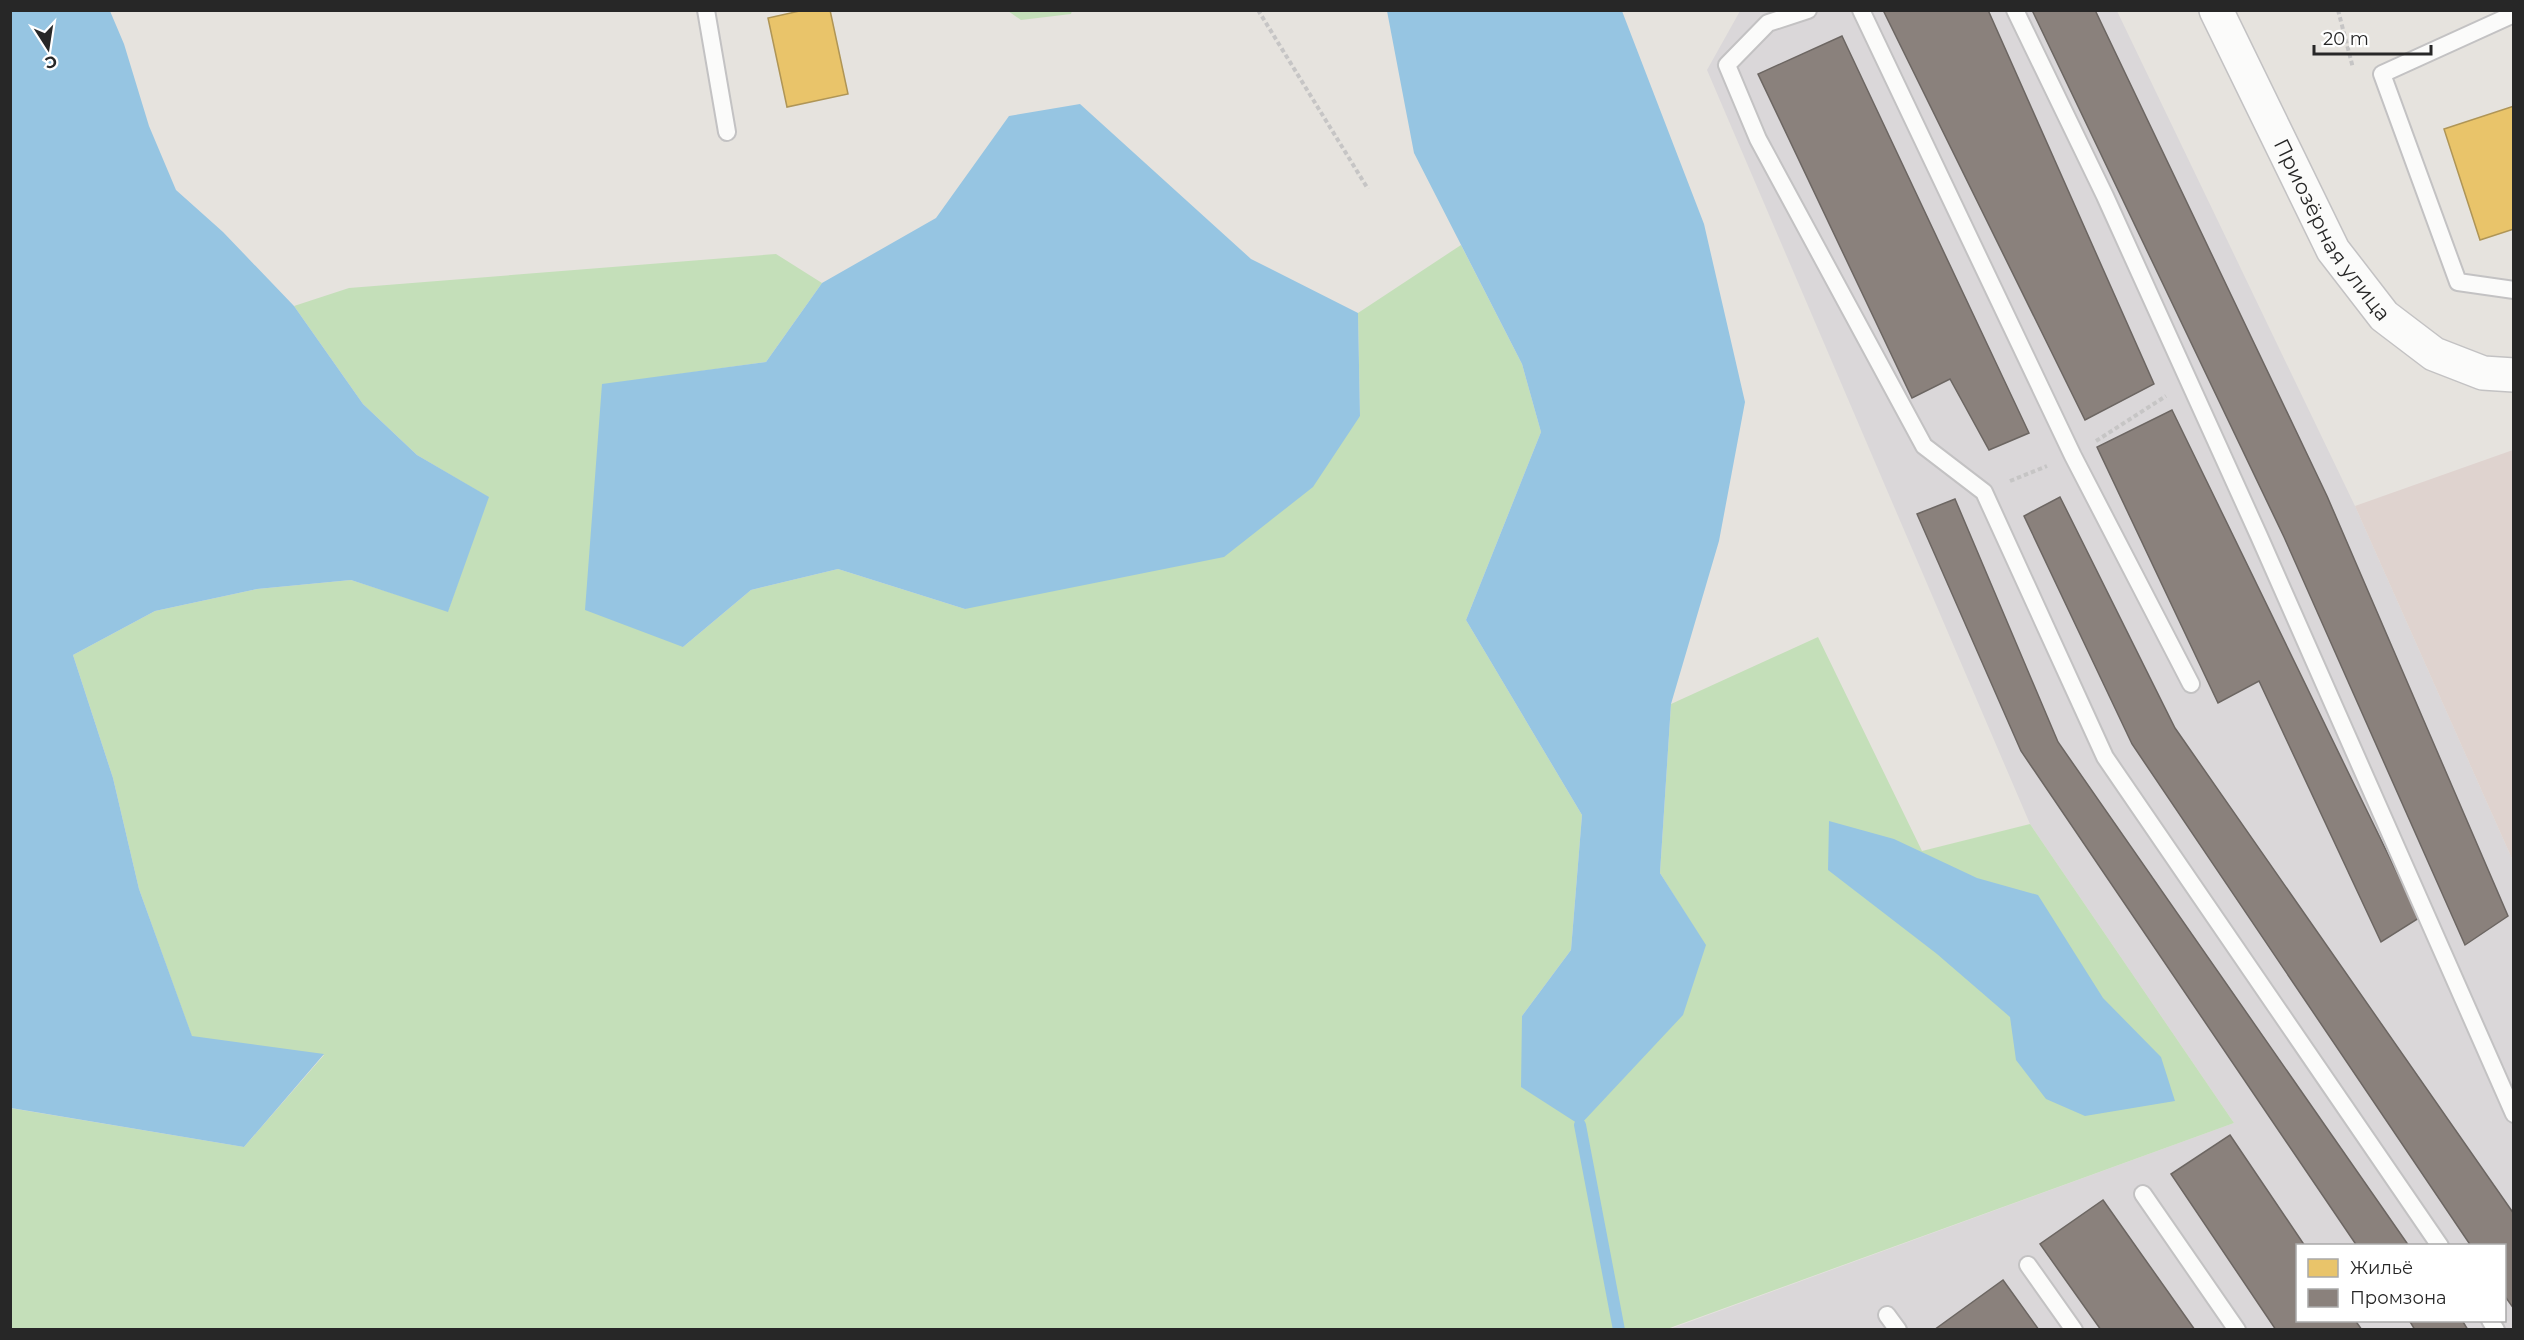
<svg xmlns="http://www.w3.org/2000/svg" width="2524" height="1340" font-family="Montserrat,sans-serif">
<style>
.industrial{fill:#dad7d9;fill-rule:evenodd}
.medical{fill:#dfd3cf}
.green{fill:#c4dfb9}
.water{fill:#96c5e2}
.homes{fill:#e9c46a;stroke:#af9556;stroke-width:1.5}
.industry{fill:#8a817c;stroke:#6c6662;stroke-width:1.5}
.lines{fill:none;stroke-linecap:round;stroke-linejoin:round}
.stream{stroke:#96c5e2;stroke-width:12}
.lane-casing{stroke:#c3c2c3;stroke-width:20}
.street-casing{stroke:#c3c2c3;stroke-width:36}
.path{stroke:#c6c5c5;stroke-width:4;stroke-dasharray:4.5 3;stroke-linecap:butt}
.lane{stroke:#fbfbfa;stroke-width:16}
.street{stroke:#fbfbfa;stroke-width:33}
.labels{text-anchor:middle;stroke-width:6;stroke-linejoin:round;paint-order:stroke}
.street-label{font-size:21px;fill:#272727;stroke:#fff}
</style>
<rect width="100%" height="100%" fill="#e6e3de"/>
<path class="industrial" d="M1740,11H2117L2355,506L2513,861V1329L1667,1330L2234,1123L2030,824L1707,70ZM2298,1246H2504V1320H2298Z"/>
<path class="medical" d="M2513,450L2514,451L2513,861L2355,506Z"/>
<path class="green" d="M1008,11H1072L1071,14L1021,20Z
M1461,245L1522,364L1541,432L1466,620L1582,815L1571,950L1522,1016L1705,945L1660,873L1671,704L1818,637L1922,851L2030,824L2234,1123L1667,1329L11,1330L10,1108L244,1147L324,1055L192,1037L139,889L113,778L73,655L155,611L257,589L351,580L448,611L488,497L417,455L363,404L294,306L349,288L776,254L822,283L766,362L602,385L683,647L751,590L838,569L965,609L1360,416L1358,313Z"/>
<path class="water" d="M10,11H110L124,44L149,126L176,190L223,232L294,306L363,404L417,455L489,497L448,612L351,580L257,589L155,611L73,655L113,778L139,889L192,1036L324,1054L244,1147L11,1108Z
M1387,11H1622L1704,224L1745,402L1719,541L1671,704L1660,873L1706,945L1683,1015L1580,1125L1521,1087L1522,1016L1571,950L1582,815L1466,620L1541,432L1522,364L1414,153Z
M1080,104L1251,259L1358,313L1360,416L1313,487L1224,557L965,609L838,569L751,590L683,647L585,610L602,384L766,362L822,283L936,218L1009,116Z
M1829,821L1894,839L1977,878L2038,895L2103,998L2161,1057L2175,1101L2085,1116L2046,1099L2016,1060L2010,1017L1937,954L1828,870Z"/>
<path class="homes" d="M804,10H830L848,94L787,107L768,18Z
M2514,106V229L2480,240L2444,129Z"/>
<path class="industry" d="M1883,10H1988L2154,384L2085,420Z
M2032,10H2095L2327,496L2508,916L2465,945L2284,537Z
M1842,36L2029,433L1989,450L1950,379L1912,398L1758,74Z
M2172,410L2419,918L2381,942L2259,681L2218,703L2097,447Z
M2060,497L2175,728L2514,1214V1309L2504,1295V1246H2471L2132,744L2024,516Z
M1955,499L2058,742L2409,1246H2357L2021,751L1917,514Z
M2230,1135L2305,1246H2298V1320H2355L2362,1330H2276L2171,1174Z
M2103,1200L2195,1330H2101L2040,1244Z
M2003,1280L2039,1330H1934Z
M2409,1320H2462L2468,1330H2415Z"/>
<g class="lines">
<path class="stream" d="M1580,1125L1619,1330"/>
<defs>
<path id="lane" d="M706,10L727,132
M1808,10L1768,23L1727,65L1758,139L1924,446L1984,492L2105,757L2440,1246
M1861,10L2073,456L2191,684
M2015,10L2105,196L2259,536L2514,1114
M2514,14L2382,74L2458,282L2514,290
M2143,1194L2237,1330
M2028,1265L2074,1330
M1887,1315L1898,1330
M2490,1320L2496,1330"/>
<g id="street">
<path id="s1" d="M2216,10L2333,250L2384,316L2434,354L2483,373L2514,375"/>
</g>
</defs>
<use href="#lane" class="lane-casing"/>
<use href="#street" class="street-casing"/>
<path class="path" d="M1258,10L1368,189
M2338,10L2353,68
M2096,441L2166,396
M2010,481L2047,466"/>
<use href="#lane" class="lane"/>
<use href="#street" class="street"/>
</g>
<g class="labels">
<g class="street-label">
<text dy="7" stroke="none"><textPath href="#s1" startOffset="249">Приозёрная улица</textPath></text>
</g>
</g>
<rect width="2524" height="1340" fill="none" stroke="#272727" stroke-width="24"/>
<rect x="2296" y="1244" width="210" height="78" fill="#ffffff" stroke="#a9a9a9" stroke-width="1.5"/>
<rect x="2308" y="1259" width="30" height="18" fill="#e9c46a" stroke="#a9a9a9" stroke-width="1.5"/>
<text x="2350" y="1274" font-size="18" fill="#272727">Жильё</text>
<rect x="2308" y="1289" width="30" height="18" fill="#8a817c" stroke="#a9a9a9" stroke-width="1.5"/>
<text x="2350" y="1304" font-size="18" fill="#272727">Промзона</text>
<g transform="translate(48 48) rotate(168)" stroke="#ffffff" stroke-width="4.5" paint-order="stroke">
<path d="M0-4.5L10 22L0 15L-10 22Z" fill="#272727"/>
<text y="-9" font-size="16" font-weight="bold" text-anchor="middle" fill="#272727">С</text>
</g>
<path d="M2314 45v9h117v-9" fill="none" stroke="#272727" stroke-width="3"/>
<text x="2323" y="45" font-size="18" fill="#272727" stroke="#ffffff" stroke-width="4.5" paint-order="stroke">20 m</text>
</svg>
